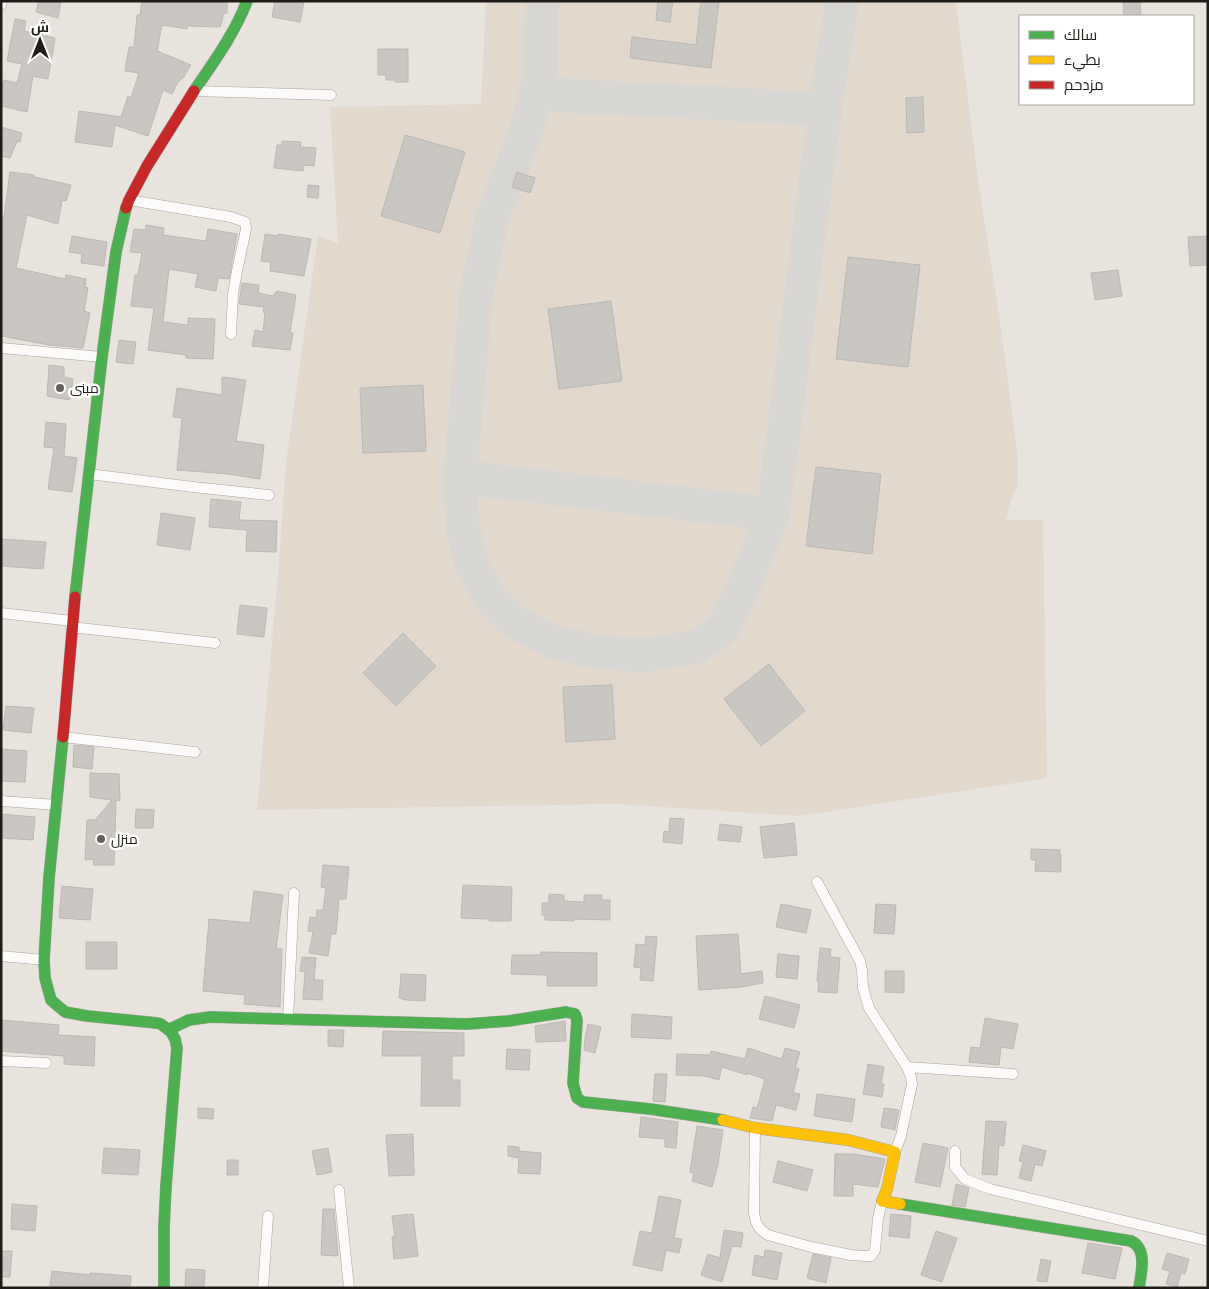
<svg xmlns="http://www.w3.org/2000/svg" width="1209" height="1289" font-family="'Roboto Condensed',Cairo,sans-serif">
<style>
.built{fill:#e2d9cc}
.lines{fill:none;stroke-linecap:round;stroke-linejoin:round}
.taxiway{stroke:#d8d6d2;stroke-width:34}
.building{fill:#cac7c2;stroke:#bcb8b3}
.street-casing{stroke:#a7a39e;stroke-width:11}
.fast-casing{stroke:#a7a39e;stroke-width:12}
.slow-casing{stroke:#a7a39e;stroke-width:12}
.jam-casing{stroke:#a7a39e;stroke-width:12}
.street{stroke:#fcfbfa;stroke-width:10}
.fast{stroke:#4caf50;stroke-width:11}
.slow{stroke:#ffc107;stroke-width:11}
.jam{stroke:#c62828;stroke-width:11}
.poi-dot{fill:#65625c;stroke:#fff;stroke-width:2}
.labels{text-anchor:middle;stroke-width:5;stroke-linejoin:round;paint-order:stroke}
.poi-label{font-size:14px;fill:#1f1c17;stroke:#fff;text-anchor:start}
</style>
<rect width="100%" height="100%" fill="#e8e3dd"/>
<path class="built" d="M486,1H956L978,179L1000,321L1018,458V484L1011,500L1006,520H1043L1047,778L799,816L615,804L257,810L279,562L286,463L318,235L338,243L330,107L481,104Z"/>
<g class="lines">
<path class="taxiway" d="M542,1L540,79L525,134L492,218L476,296L460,477L463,529L471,562L489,597L516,623L553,642L594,651L642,656L696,647L723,629L746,582L773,514L825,109L842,1
M536,94L825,109
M460,477L773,514"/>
</g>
<path class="building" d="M39,1H61L58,18L36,12Z
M142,1H227V13H224L220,27L187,26V29L162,25L157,51L191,65L183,78L178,82L172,94L163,90L148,136L115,125L112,147L75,142L79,111L121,117L128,96L131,98L139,73L125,71L129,47H134L137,15H140Z
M275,1H304L300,22L272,17Z
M658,1H673L670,22L656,20Z
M701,1H719L711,68L630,58L632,37L696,45Z
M1123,1H1140L1141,16H1124Z
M15,19L26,21L24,31L55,38L48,79L33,76L27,112L1,106V90L4,80L17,83L22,64L7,61Z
M378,49H408V82H395V80H386V75H378Z
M923,97L924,132L907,133L906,98Z
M1,127L22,133L20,142L17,141L10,158L1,156Z
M405,135L465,152L440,233L381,216Z
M282,141L301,142L300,147L316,148L314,166L304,165L303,171L274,168L277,145H282Z
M10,172L34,175V177L71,185L66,201L62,200L58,224L27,215L16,268L65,279L66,275L86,279L85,287L88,288L84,311L90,313L83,348L49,345L1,336V216L4,217Z
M517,172L535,178L530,193L512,187Z
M308,185L319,186L318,198L307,197Z
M146,225L164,228L163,235L206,241L208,229L237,234L229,279L218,278L216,291L195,287L198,274L169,269L163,322L188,325V318L215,319L213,359L186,358V355L148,350L154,308L131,306L135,275H138L142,253L130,252L134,229L146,230Z
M265,234L278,236V234L311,239L304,276L270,271L271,262L261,261Z
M72,236L107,242L104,266L81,263L82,254L69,252Z
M1208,236V265L1190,266L1188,237Z
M848,257L920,265L908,367L836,359Z
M1118,270L1122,296L1095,300L1091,273Z
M242,283L259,285L258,293L273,296L277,291L296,295L290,333H293L290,350L252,346L255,330L263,332L265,313L263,312L264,307L239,304Z
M611,301L622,381L559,389L548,309Z
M119,340L136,342L133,364L116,362Z
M49,365L64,367V377L73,379L70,400L47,396Z
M222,377L246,380L236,441L264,445L260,479L228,474L177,470L182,418L173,417L177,388L222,395Z
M423,385L426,451L363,453L360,388Z
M46,422L66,424L64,456L77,458L72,492L48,489L54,448L44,447Z
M816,467L881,474L872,554L806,546Z
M211,499L241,502L239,520L277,521L276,552L246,551L247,530L209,527Z
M161,513L195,518L190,550L157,545Z
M1,539L46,542L43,569L1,566Z
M240,605L267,608L264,637L237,634Z
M403,633L436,666L396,706L363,673Z
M769,664L805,711L761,746L724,699Z
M612,685L615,739L566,742L563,687Z
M6,706L34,708L31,733L3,730Z
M74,745L94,747L92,769L73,767Z
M1,749L27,751L25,782L1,781Z
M90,773L119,774L120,801L116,800L114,865H93L94,859L85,860L87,820H95L112,800L90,797Z
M136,809L154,810L153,828H135Z
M1,814L35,817L33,840L1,838Z
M670,818L684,819L682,844L663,842L664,831L669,832Z
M794,823L797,855L764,858L760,827Z
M720,824L742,827L740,842L718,840Z
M1031,849L1060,850V855H1061V872L1035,871L1036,860H1031Z
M323,865L349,867L346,899H339L336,934H331L328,956L309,953L313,932L308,931L310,917L316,918L317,910H323L326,888L321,887Z
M463,885L512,887L511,921H489V919L461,918Z
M62,886L93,889L90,920L59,918Z
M254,891L283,895L276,949H282L280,1007L244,1004L245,995L203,991L209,919L250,923Z
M549,894L564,895V901L584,902V895H602L601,900H610V920L574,919V921L545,920V915H542V903H549Z
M781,904L811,910L806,933L776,927Z
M876,904L896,905L894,934L874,933Z
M738,934L741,974L762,971L763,983L741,987L699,990L696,936Z
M646,936L657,937L653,981L640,980L641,968L634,967L636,944L645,945Z
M86,942H117V969H86Z
M820,948L831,949L830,957L840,958L837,993L818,992L819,981H817Z
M541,952L597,953V986H547V975L511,974L512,955H540Z
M778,954L799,956L797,979L776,977Z
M302,957L316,958L314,980H323L322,1000L303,999L305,972L300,971Z
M885,971H904V993L885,992Z
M401,974L426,975L425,1001L406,1000L399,998Z
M765,996L800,1005L794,1028L759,1019Z
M632,1014L672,1017L671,1039L631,1037Z
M985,1018L1018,1024L1013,1049L1001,1047L999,1065L969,1062L971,1047L980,1048Z
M1,1020L59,1025L58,1035L95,1037L94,1066L64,1064V1056L1,1051Z
M565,1021L566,1041L536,1042L535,1026Z
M588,1024L601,1027L595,1053L584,1050L585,1039Z
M328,1030H344L343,1047L328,1046Z
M383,1031L464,1033V1056H452V1080H460V1106H421L422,1056H382Z
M748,1048L782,1059L785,1048L800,1052L795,1068L799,1069L793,1093L800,1094L796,1110L776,1105L772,1121L750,1118L753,1107L757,1108L765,1079L747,1073V1075L722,1067L719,1080L705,1076L676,1075L677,1054L710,1055L711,1051L745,1059Z
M507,1049L530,1050L529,1070L506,1069Z
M868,1064L884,1067L881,1084H884L882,1097L863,1094Z
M655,1074H667L665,1102L653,1101Z
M817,1094L855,1099L852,1122L814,1116Z
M198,1108L214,1109L213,1119L198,1118Z
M884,1108L899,1110L895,1130L881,1127Z
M641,1117L678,1122L676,1148L665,1147V1139L639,1137Z
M986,1121L1006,1122L1004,1146L999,1145L997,1175L982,1174Z
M697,1126L723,1130L718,1164L712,1187L692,1181L694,1173L690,1172Z
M413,1134L414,1175L389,1176L386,1135Z
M923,1143L948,1148L940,1187L915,1182Z
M1023,1145L1046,1151L1042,1166L1035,1164L1031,1181L1019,1178L1023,1162L1019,1161Z
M508,1146L519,1147V1151L541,1153L540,1174L518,1173L519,1158L508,1156Z
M104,1148L140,1150L138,1175L102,1173Z
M328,1148L332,1172L317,1175L312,1151Z
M835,1154H853L885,1159L878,1187L853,1184V1196H834Z
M227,1160H238V1175H227Z
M778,1161L813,1170L807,1191L773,1182Z
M956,1184L969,1188L965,1207L952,1205Z
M659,1196L681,1200L674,1238L682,1239L679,1253L666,1250L662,1271L633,1265L640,1231L652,1233Z
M12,1204L37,1206L35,1231L11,1229Z
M323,1209H334L338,1256L321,1255Z
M413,1214L418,1256L394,1259L392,1237H395L392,1216Z
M891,1214L911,1216L909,1238L889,1236Z
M724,1230L743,1233L741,1247L732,1246L722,1282L701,1275L708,1254L720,1258Z
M936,1231L957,1238L942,1282L921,1275Z
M1088,1243L1122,1248L1115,1279L1082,1273Z
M765,1250L782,1253L777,1280L752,1275L755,1255L764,1257Z
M1,1251H12L10,1277H1Z
M1167,1253L1189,1259L1185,1274L1181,1273L1177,1287L1166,1284L1170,1271L1162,1269Z
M813,1254L831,1258L826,1283L807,1278Z
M1041,1259L1051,1261L1047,1282L1037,1281Z
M186,1269L205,1270L204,1288H185Z
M52,1271L90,1275V1273L131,1276L130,1288H63L50,1286Z"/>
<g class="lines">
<defs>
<path id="street" d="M1,5L2,1
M194,91L331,95
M129,200L231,217L245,222L246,229L237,271L233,294L231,334
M1,348L102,357
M89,474L193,487L269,495
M1,613L72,621
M71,627L215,643
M63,737L195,752
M1,801L57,805
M817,882L860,961L862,970L863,988L869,1008L907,1067L911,1077L912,1084L901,1136L895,1152
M1,956L44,960
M288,1020L294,893
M1,1061L46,1063
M907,1067L1013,1074
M755,1128L754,1213L756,1222L760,1229L768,1235L811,1247L851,1255L865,1256H871L875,1250L878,1219L882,1201
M955,1151V1167L965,1179L990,1189L1208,1241
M339,1190L349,1288
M263,1288L268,1216"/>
<path id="fast" d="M194,91C213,63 235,33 247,1
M75,597L102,357L116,252L126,208
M63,737L49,878L44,960L45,978L51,1000L65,1012L87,1016L157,1023L161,1024L171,1032L175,1039L177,1048L166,1186L164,1226V1288
M170,1029L189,1020L210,1017L467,1024L508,1021L566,1012L575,1014L577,1020L573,1083L577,1098L583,1102L650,1109L723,1120
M900,1204L1131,1241C1148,1249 1141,1273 1139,1288"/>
<path id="slow" d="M723,1120L755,1128L848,1140L895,1152L887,1189L882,1201L900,1204"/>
<path id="jam" d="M126,208L129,200L147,166L194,91
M63,737L75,597"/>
</defs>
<use href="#street" class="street-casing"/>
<use href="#fast" class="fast-casing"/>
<use href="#slow" class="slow-casing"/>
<use href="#jam" class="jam-casing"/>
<use href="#street" class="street"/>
<use href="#fast" class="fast"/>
<use href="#slow" class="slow"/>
<use href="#jam" class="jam"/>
</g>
<g class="poi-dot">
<circle cx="60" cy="388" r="5"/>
<circle cx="101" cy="839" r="5"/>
</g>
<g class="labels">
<g class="poi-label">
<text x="70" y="393">مبنى</text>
<text x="111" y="844">منزل</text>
</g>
</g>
<rect width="1209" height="1289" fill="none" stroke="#1f1c17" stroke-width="5"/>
<rect x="1019" y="15" width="175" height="90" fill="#ffffff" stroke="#a5a4a2"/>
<rect x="1029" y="31" width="25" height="8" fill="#4caf50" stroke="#a5a4a2"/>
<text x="1064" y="40" font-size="15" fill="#1f1c17">سالك</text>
<rect x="1029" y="56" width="25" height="8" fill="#ffc107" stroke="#a5a4a2"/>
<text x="1064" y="65" font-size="15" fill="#1f1c17">بطيء</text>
<rect x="1029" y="81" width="25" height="8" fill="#c62828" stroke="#a5a4a2"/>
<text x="1064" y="90" font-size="15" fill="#1f1c17">مزدحم</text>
<g transform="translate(40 40)" stroke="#ffffff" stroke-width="4" paint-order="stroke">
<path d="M0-4L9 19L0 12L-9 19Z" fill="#1f1c17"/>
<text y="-8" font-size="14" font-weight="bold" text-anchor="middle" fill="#1f1c17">ش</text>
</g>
</svg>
